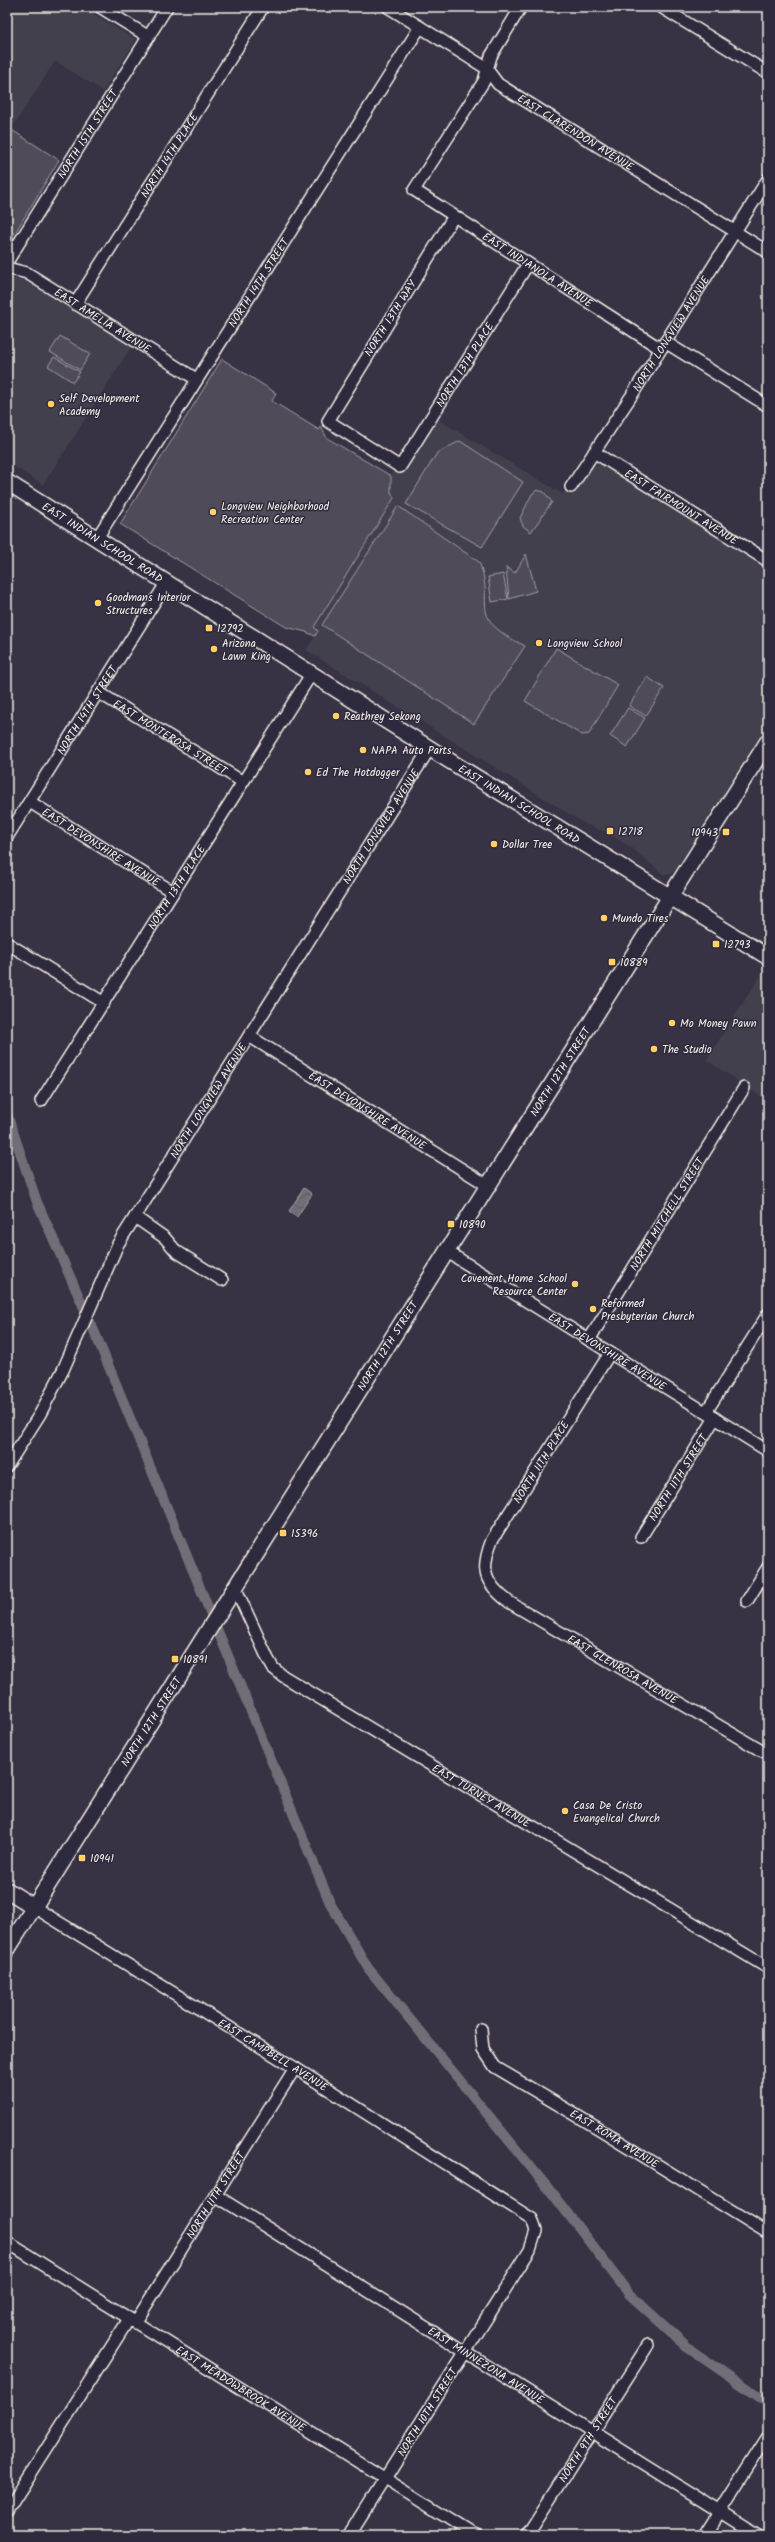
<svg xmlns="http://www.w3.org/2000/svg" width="775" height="2542" font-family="Kalam,sans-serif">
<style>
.built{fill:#433f4e}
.green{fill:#504b59;stroke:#a29ea0}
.water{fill:url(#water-waves);stroke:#a6a2a4}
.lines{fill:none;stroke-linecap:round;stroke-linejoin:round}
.canal{stroke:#726e77;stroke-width:10}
.street-casing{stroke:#f4f1e8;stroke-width:14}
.secondary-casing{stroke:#f4f1e8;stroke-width:18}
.street{stroke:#2f2a3d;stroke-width:11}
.secondary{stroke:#2f2a3d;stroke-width:15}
.poi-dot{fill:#ffd166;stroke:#2f2a3d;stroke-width:1.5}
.labels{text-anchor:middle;stroke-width:3;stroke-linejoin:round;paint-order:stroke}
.street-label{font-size:11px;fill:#f4f1e8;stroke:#2f2a3d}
.poi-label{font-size:11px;fill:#f4f1e8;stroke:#2f2a3d;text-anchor:start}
</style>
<defs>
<pattern id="water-waves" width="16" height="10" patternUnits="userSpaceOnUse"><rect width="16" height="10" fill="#726e77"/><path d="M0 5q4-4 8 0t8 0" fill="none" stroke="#5b595c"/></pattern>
</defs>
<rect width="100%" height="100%" fill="#373244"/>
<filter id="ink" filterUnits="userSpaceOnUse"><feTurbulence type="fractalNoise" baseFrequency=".025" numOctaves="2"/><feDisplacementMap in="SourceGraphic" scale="8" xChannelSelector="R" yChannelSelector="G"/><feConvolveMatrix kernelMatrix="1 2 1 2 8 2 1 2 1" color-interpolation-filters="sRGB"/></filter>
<g filter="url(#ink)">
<path class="built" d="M7,7H82L136,40L103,91L55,61L11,130L7,127Z
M7,277L26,281L132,346L43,485L7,462Z
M437,419L563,494L566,489L574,492L593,466L603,464L768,568V723L676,869L670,875L663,874L633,849L608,833L587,825L306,650L318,632L314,627L391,492L392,470L398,471L410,462Z
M764,970L768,972V1101L706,1060Z"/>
<path class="green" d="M7,127L59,160L7,246Z
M60,336L90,354L80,370L50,352Z
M54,357L80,372L73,382L48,366Z
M222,359L276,393L272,401L319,430L321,427L327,438L391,476V492L394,498L314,627L318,631L315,636L306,632L286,627L120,524Z
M460,441L523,482L482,547L406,504L437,453Z
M537,490L544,492L552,502L531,532L523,526L520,518L532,494Z
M398,506L479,562C497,607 464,616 525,646L474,724L322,625Z
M526,554L536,591L509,599L506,567L515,573Z
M503,574L508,599L492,602L488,577Z
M556,648L618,685L589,734L582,735L525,701Z
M647,677L664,688L646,716L629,706Z
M628,708L645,718L627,747L610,736Z"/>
<path class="water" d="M304,1188L312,1194L297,1217L289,1211Z"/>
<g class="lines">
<path class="canal" d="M7,1114L37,1202L95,1333L330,1903L368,1968L552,2193L629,2294L691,2350L768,2403"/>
<defs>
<g id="street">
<path d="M100,7L149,37"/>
<path id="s1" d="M388,7L486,68L498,84L768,252"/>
<path id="s2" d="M521,7L491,56L484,81L414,190L661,349"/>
<path d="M661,7L768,73"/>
<path id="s3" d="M454,216L328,421L400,467L528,264"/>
<path id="s4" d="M7,262L167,7"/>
<path id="s5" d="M7,268L27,273L196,379"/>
<path id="s6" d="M75,304L263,7"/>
<path d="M665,342L768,406"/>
<path id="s7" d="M594,452L768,561"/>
<path id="s8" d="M571,487L632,395L768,179"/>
<path id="s9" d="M97,538L420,27"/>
<path id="s10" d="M98,692L243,782"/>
<path id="s11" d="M30,802L173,892"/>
<path id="s12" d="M7,837L167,582"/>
<path d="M7,943L104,1003"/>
<path id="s13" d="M249,1036L487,1185"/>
<path id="s14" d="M41,1101L312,673"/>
<path d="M135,1217L165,1238L176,1251L222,1280"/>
<path id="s15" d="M446,1251L768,1451"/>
<path id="s16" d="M589,1340L744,1088"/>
<path id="s17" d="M610,1353L492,1540C480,1570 484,1583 509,1602L760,1750L768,1753"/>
<path d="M706,1412L768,1314"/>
<path id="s18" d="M7,1466L40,1414L63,1370L118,1244L430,748"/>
<path id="s19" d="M641,1537L715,1418"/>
<path id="s20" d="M235,1587L268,1659L273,1668L283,1676L768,1968"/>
<path d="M747,1601L768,1567"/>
<path id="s21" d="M34,1907L295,2068L532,2219L536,2231L530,2250L349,2535"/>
<path id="s22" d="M481,2029L483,2049L495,2067L601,2130L768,2233"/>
<path id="s23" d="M215,2195L757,2535"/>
<path id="s24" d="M7,2242L475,2535"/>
<path id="s25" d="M135,2323L295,2068"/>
<path d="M7,2511L129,2319"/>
<path id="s26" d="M527,2535L648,2345"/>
<path d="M705,2535L767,2438"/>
</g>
<g id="secondary">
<path id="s27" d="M7,482L453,763L768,957"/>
<path d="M7,1890L34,1907"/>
<path id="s28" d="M7,1950L768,741"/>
</g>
</defs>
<use href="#street" class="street-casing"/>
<use href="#secondary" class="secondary-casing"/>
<use href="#street" class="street"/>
<use href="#secondary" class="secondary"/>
</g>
</g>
<g class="poi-dot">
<circle cx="51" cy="404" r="4"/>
<circle cx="213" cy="512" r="4"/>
<circle cx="98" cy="603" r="4"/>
<rect x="205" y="624" width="8" height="8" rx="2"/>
<circle cx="539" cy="643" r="4"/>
<circle cx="214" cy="649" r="4"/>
<circle cx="336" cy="716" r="4"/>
<circle cx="363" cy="750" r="4"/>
<circle cx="308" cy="772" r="4"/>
<rect x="606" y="827" width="8" height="8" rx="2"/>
<rect x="722" y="828" width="8" height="8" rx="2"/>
<circle cx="494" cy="844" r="4"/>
<circle cx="604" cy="918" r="4"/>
<rect x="712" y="940" width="8" height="8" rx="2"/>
<rect x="608" y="958" width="8" height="8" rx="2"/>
<circle cx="672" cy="1023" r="4"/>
<circle cx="654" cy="1049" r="4"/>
<rect x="447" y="1220" width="8" height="8" rx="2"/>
<circle cx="575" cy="1284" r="4"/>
<circle cx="593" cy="1309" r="4"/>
<rect x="279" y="1529" width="8" height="8" rx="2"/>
<rect x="171" y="1655" width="8" height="8" rx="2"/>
<circle cx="565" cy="1811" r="4"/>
<rect x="78" y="1854" width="8" height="8" rx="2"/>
</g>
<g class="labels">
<g class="street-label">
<text dy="4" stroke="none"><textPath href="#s1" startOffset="227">EAST CLARENDON AVENUE</textPath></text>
<text dy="4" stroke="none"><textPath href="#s4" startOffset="151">NORTH 15TH STREET</textPath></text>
<text dy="4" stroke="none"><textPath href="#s6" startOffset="176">NORTH 14TH PLACE</textPath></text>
<text dy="4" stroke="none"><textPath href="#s2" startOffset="360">EAST INDIANOLA AVENUE</textPath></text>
<text dy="4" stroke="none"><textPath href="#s9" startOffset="302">NORTH 14TH STREET</textPath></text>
<text transform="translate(390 318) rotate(-58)" y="4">NORTH 13TH WAY</text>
<text dy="4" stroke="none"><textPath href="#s5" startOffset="110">EAST AMELIA AVENUE</textPath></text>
<text dy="4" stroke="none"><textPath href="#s8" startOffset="183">NORTH LONGVIEW AVENUE</textPath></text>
<text dy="4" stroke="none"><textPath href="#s3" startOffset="447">NORTH 13TH PLACE</textPath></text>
<text dy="4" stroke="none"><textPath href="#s7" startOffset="103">EAST FAIRMOUNT AVENUE</textPath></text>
<text dy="4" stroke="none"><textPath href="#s27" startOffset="113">EAST INDIAN SCHOOL ROAD</textPath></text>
<text dy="4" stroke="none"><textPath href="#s12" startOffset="150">NORTH 14TH STREET</textPath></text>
<text dy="4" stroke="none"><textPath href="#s10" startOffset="85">EAST MONTEROSA STREET</textPath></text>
<text dy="4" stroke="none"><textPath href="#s27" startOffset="605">EAST INDIAN SCHOOL ROAD</textPath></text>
<text dy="4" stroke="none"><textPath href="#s18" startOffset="742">NORTH LONGVIEW AVENUE</textPath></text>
<text dy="4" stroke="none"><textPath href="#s11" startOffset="84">EAST DEVONSHIRE AVENUE</textPath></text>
<text dy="4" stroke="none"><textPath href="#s14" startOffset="253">NORTH 13TH PLACE</textPath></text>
<text dy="4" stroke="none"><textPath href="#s28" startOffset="1038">NORTH 12TH STREET</textPath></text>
<text dy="4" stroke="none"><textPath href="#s18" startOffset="418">NORTH LONGVIEW AVENUE</textPath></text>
<text dy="4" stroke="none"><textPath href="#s13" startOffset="140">EAST DEVONSHIRE AVENUE</textPath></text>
<text dy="4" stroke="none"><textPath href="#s16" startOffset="148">NORTH MITCHELL STREET</textPath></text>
<text dy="4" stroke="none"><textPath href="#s28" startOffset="714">NORTH 12TH STREET</textPath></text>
<text dy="4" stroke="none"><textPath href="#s15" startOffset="190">EAST DEVONSHIRE AVENUE</textPath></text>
<text transform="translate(541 1462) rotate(-58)" y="4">NORTH 11TH PLACE</text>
<text dy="4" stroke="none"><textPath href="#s19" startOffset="70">NORTH 11TH STREET</textPath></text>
<text dy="4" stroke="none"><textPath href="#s17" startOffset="425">EAST GLENROSA AVENUE</textPath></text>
<text dy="4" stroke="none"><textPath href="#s28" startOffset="270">NORTH 12TH STREET</textPath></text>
<text dy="4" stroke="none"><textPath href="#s20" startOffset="334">EAST TURNEY AVENUE</textPath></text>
<text dy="4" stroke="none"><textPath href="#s21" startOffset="281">EAST CAMPBELL AVENUE</textPath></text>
<text dy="4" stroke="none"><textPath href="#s22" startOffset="181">EAST ROMA AVENUE</textPath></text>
<text dy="4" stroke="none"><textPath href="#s25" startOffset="151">NORTH 11TH STREET</textPath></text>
<text dy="4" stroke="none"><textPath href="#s23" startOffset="320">EAST MINNEZONA AVENUE</textPath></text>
<text dy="4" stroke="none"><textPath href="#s24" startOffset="276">EAST MEADOWBROOK AVENUE</textPath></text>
<text transform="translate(427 2412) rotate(-58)" y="4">NORTH 10TH STREET</text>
<text dy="4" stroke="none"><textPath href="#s26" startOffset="113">NORTH 9TH STREET</textPath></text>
</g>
<g class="poi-label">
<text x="59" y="402">Self Development<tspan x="59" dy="13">Academy</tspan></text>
<text x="221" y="510">Longview Neighborhood<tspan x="221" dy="13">Recreation Center</tspan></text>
<text x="106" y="601">Goodmans Interior<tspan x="106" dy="13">Structures</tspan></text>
<text x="217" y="632">12792</text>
<text x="222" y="647">Arizona<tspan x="222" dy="13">Lawn King</tspan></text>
<text x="547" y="647">Longview School</text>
<text x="344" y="720">Reathrey Sekong</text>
<text x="371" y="754">NAPA Auto Parts</text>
<text x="316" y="776">Ed The Hotdogger</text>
<text x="618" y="835">12718</text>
<text x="718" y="836" text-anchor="end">10943</text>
<text x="502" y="848">Dollar Tree</text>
<text x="612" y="922">Mundo Tires</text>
<text x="724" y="948">12793</text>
<text x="620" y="966">10889</text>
<text x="680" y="1027">Mo Money Pawn</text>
<text x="662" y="1053">The Studio</text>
<text x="459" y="1228">10890</text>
<text x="567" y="1282" text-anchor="end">Covenent Home School<tspan x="567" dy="13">Resource Center</tspan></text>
<text x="601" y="1307">Reformed<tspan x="601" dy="13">Presbyterian Church</tspan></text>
<text x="291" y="1537">15396</text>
<text x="183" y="1663">10891</text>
<text x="573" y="1809">Casa De Cristo<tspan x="573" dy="13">Evangelical Church</tspan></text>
<text x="90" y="1862">10941</text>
</g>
</g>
<rect width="775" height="2542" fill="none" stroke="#2f2a3d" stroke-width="24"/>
<rect x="12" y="12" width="751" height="2518" fill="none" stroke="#f4f1e8" stroke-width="1.5" filter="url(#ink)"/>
</svg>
